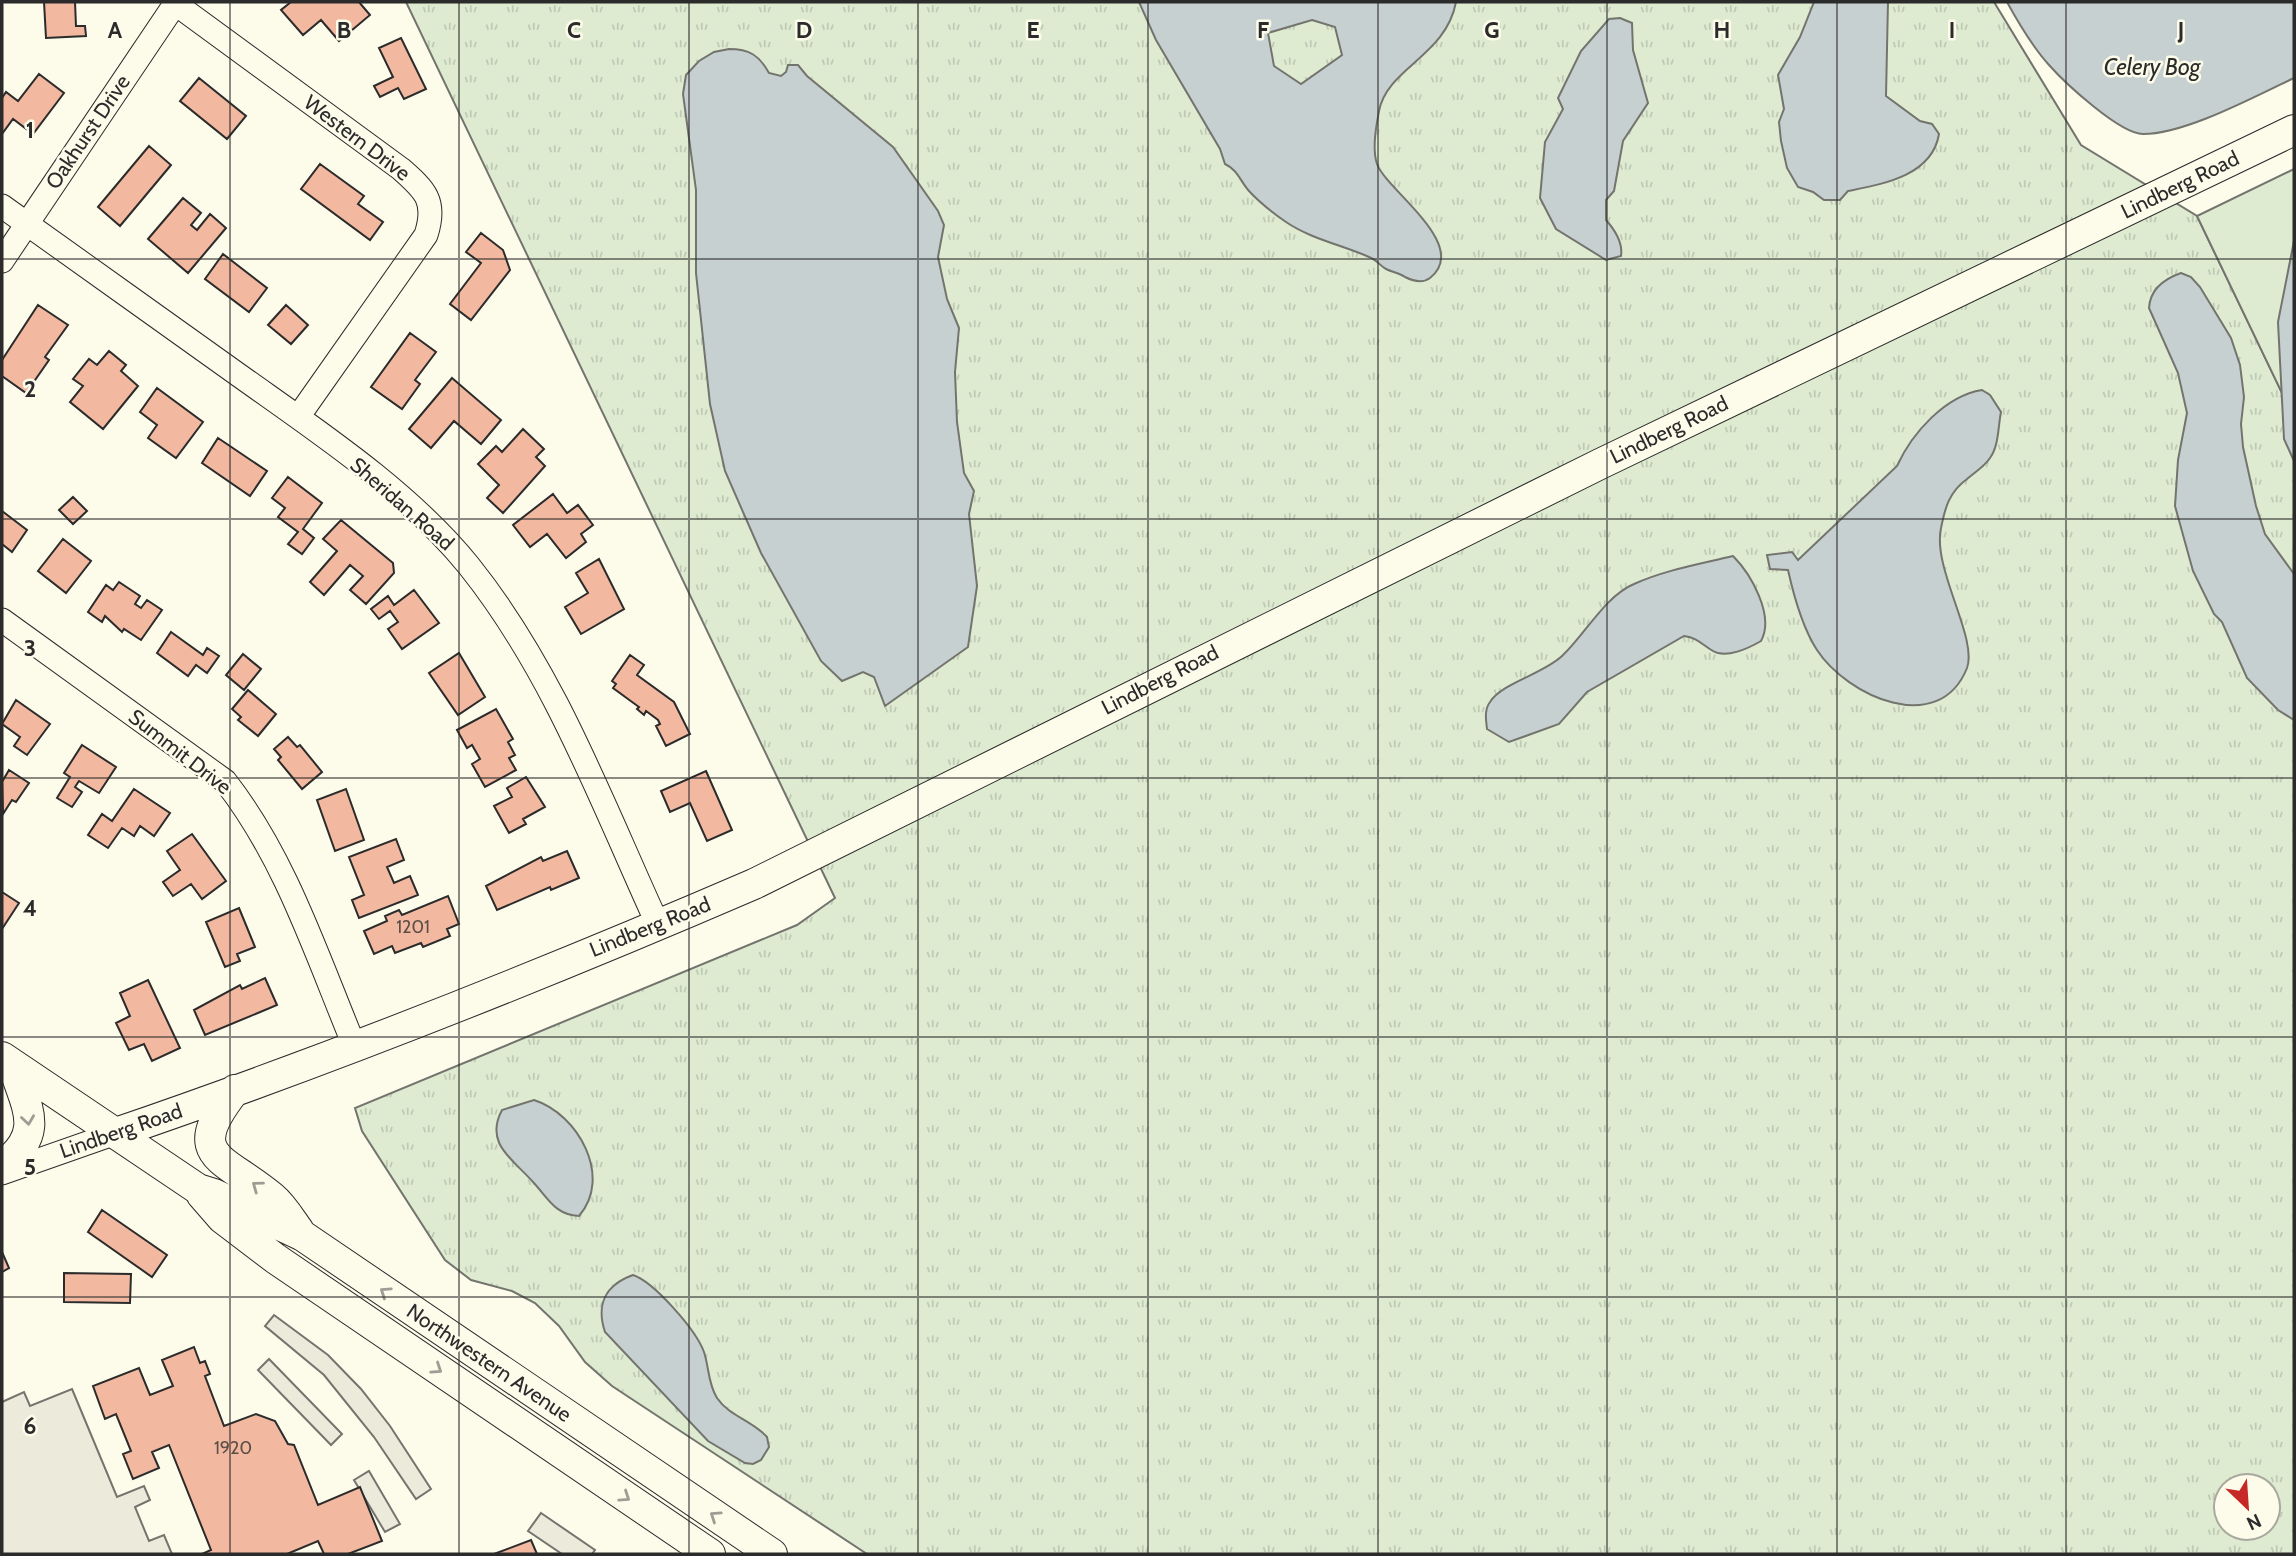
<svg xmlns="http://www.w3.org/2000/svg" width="2296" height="1556" font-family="Cabin,sans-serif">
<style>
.grass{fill:url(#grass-tufts);stroke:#74746e;stroke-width:2;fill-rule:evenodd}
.park{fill:#deebd1;stroke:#74746e;stroke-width:2}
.parking{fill:#eceadb;stroke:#74746e;stroke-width:2}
.water{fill:#c7d0d0;stroke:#74746e;stroke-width:2;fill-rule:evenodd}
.building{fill:#f2b8a0;stroke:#2b2b2b;stroke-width:2}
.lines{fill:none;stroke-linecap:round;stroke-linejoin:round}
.minor-casing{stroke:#2b2b2b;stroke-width:25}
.major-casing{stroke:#2b2b2b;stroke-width:32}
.minor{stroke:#fdfbea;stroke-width:23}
.major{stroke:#fdfbea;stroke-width:30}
.oneway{stroke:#9e9d94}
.grid{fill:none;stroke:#2b2b2b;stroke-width:2;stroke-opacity:0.55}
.labels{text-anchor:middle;stroke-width:5;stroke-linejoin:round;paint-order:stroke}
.number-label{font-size:18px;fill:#5d4e48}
.street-label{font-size:21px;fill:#2b2b2b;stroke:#fdfbea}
.water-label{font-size:23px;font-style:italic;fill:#2b2b2b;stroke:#fdfbea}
.grid-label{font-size:23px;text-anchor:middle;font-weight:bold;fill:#2b2b2b;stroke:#fdfbea;stroke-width:5;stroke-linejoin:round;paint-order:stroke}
</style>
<defs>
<pattern id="grass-tufts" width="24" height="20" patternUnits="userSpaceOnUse" patternTransform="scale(1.75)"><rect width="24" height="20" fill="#deebd1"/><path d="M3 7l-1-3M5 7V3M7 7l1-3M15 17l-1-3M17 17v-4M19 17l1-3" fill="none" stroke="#bfcab4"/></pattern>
</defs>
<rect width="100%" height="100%" fill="#fdfbea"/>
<path class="grass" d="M406,2H1994L2081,145L2197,216L2294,418V1554H867L612,1386L585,1362L559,1326L535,1303L512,1291L471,1280L445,1260L362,1131L355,1108L797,925L835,898ZM2226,1486H2268V1528H2226Z"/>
<path class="park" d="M2294,169V418L2197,216Z"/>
<path class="parking" d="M274,1315L328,1355L361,1389L390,1426L431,1489L416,1499L374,1437L324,1375L265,1326Z
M269,1359L342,1434L331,1445L258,1370Z
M72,1389L117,1497L144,1486L150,1500L135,1507L149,1541L164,1535L172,1554H2V1402L24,1392L30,1406Z
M369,1471L400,1524L385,1532L354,1480Z
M541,1513L595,1550L592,1554H562L528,1531Z"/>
<path class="water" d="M1139,2H1456C1446,56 1387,68 1379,111C1376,127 1372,149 1377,164C1387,191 1471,245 1430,278C1422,284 1413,281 1405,277C1399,273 1392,272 1386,269C1380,266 1376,259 1369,257C1342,245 1311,239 1286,222C1273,213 1260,203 1249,191C1240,181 1238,170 1225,164L1220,149L1156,40ZM1312,20L1335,27L1342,55L1301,84L1274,66L1268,33Z
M1814,2H1888L1886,96L1920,121L1932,124L1939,134C1932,176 1883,184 1848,191L1840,200H1824L1813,192L1798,187L1787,168L1781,141L1779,122L1784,109L1778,75L1800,37Z
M2007,2H2294V78C2255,96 2186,134 2143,134C2120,134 2065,83 2049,65C2032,46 2019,24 2007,2Z
M1620,18L1632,23L1633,50L1648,103L1623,141L1614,191L1606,200V220C1614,229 1623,243 1621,256L1606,260L1556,229L1540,198L1545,142L1563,109L1558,98L1581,51L1609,19Z
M729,49C749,49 759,55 769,73L781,76L786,72L788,65H798L807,76L893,147L938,211L944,225L938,257L947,299L959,328L955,372L957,422L964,473L974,491L969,514L977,586L968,647L885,706L874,677L863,672L842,681L821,661L761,553L725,471L710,404L696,273V190L683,94L686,75L699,61L714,52Z
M2294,241V461L2284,439L2278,322Z
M2181,273L2191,277L2200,287L2231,338L2240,365L2244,397L2241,424L2243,447L2256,506L2265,534L2294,574V720L2278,710L2247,678L2222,622L2214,614L2193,571L2175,506L2178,460L2187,413L2178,373L2149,308C2150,289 2164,279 2181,273Z
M1982,390L1990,395L2001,412C1998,426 1999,446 1990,458C1984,467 1975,472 1967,479C1949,492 1945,508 1941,528C1932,568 1978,638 1967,668C1939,738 1847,696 1817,650C1802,627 1794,597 1788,570L1770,569L1767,555L1792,552L1798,560L1897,466C1912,433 1945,396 1982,390Z
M1733,556C1751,574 1775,616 1761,641C1749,648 1726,659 1713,651C1701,644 1698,638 1684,636L1587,692L1559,724L1509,742L1487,729C1486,720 1484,710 1490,702C1502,683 1543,674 1562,656C1584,636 1605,596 1634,584C1665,570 1700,564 1733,556Z
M534,1100C578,1114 613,1177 579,1216C555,1215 548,1198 533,1182C513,1159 484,1144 502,1110Z
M633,1275C654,1282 696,1330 704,1352C709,1367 708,1384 717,1398C729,1416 753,1421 767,1437L769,1447L761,1460L753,1464L745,1463L708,1441L605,1332C596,1305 605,1285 633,1275Z"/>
<path class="building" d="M44,2H75L76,26H85L86,36L46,38Z
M291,2H359L370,15L339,41L321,20L303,35L281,10Z
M401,38L426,89L404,99L398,88L380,97L374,86L393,77L379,48Z
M39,74L64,93L33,134L13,119L2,134V98L6,92L18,101Z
M199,78L246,116L227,139L180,101Z
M149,146L171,165L120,226L98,207Z
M320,164L364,196L358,204L383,222L370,240L301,189Z
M183,198L201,213L191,225L197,230L210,214L226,228L188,273L148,239Z
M481,233L503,250L510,270L471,320L450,304L481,263L466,252Z
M223,254L267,288L249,312L205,279Z
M38,305L68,325L45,357L49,360L26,393L2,376V360Z
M286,305L308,325L291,344L268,325Z
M410,333L436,352L415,380L420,384L402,409L371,387Z
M109,351L126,365L121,371L138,386L103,429L70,402L83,386L73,379L89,359L97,365Z
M452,378L501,420L481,444L454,421L431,448L409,429Z
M157,388L203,422L176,458L148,438L157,425L140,412Z
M523,429L544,449L536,457L545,466L503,513L487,498L499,485L478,464L496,446L502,452Z
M218,438L267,471L250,496L202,463Z
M288,477L322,503L303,529L314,538L302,554L288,544L298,532L278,517L285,508L272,498Z
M553,494L567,513L578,505L593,525L581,534L586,542L566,558L547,534L530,547L513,525Z
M73,497L87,511L73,524L59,510Z
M2,511L27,530L12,552L2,544Z
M341,520L393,563L394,573L366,604L350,590L363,576L350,565L324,595L310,582L337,551L323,539Z
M63,539L91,561L66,593L38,571Z
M599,559L624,609L581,634L565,607L588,593L576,573Z
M119,582L140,596L135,604L141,608L147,600L162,610L141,640L124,629L122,632L105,616L102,622L88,612L106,585L113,590Z
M414,590L439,623L402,649L388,629L398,622L390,611L379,619L371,609L388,596L394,605Z
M171,632L203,655L207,648L219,656L207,673L196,665L188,676L157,653Z
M459,653L485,697L458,715L429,673Z
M243,654L261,669L244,690L226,675Z
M630,655L644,665L637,675L674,702L690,734L666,746L656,726L660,724L658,720L646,711L644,715L637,709L639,707L613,688L616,684L612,681Z
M248,690L276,714L258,736L238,720L241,717L232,709Z
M16,700L50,724L27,755L14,746L20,737L2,724Z
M496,709L513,739L508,742L515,755L509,758L516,770L485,787L472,764L480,759L472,745L467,748L457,730Z
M288,737L297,747L300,745L322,772L302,789L278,760L281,757L274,749Z
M82,745L116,767L99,793L79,781L75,787L82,792L72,807L57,798L70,777L64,773Z
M9,770L29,783L16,802L12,800L3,814L2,782Z
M706,771L732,830L707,841L690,803L670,812L661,791Z
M526,777L545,807L523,819L526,824L509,833L494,806L512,797L507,788Z
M134,789L170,813L154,836L140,826L134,836L122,828L108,848L88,835L102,814L112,821Z
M346,789L364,840L335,851L317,800Z
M192,834L226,881L202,899L191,884L173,896L163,882L180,870L167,851Z
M396,839L404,860L387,867L394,883L410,876L418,895L359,918L352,900L364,895L349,857Z
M567,851L579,878L551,890L550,887L497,910L486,886L541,857L543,861Z
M2,892L19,903L2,929Z
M448,896L459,924L447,929L450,936L423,947L421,943L395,953L392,946L374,954L364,931L387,921L385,916L399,910L402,915Z
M239,908L255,947L237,954L240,961L225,967L206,922Z
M265,978L277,1005L205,1035L194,1010L240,985L242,989Z
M148,980L180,1048L152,1061L144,1044L129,1050L116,1023L130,1016L120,993Z
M102,1210L167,1255L152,1277L88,1232Z
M2,1252L9,1268L2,1272Z
M64,1273L131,1274L130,1303L64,1302Z
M194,1347L200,1363L205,1361L210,1374L205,1376L224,1426L256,1414L275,1421L288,1444L294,1445L318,1505L360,1487L382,1541L348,1554H324L318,1541L287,1554H202L211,1550L169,1445L152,1452L159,1468L133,1479L123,1454L131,1451L116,1414L105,1419L93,1386L139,1368L150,1395L173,1386L162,1360Z
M531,1540L537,1554H494Z"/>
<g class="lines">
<defs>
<path id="minor" d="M173,2L401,169C425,190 437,201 426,235L298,417
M2,206C84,264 165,323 247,381C323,435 411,494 469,566C554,672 602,803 658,925
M2,261L175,4
M2,620L225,781C285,857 317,956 354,1045
M2,1173L116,1133"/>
<path id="major" d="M2,1057L198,1189L214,1194L303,1236L772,1554
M235,1090C182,1158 223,1156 272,1197C283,1206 291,1220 299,1231
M116,1133C332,1059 545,974 754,884L1600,464L2294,130
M2,1166C46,1133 27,1109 13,1065
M202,1195L222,1218L276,1259L710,1554"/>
</defs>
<use href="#minor" class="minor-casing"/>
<use href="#major" class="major-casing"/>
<use href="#minor" class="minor"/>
<use href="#major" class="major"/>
</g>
<defs><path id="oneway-chevron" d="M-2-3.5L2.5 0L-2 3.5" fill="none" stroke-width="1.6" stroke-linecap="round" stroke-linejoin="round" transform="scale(1.75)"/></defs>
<g class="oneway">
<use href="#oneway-chevron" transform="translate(28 1120) rotate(82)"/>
<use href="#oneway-chevron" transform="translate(257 1186) rotate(-144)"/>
<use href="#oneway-chevron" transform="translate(385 1292) rotate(-146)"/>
<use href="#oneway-chevron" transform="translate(437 1369) rotate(34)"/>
<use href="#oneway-chevron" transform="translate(625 1497) rotate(34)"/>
<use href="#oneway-chevron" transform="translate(715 1516) rotate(-146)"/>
</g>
<path class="grid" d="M230,2V1554M459,2V1554M689,2V1554M918,2V1554M1148,2V1554M1378,2V1554M1607,2V1554M1837,2V1554M2066,2V1554M2,259H2294M2,519H2294M2,778H2294M2,1037H2294M2,1297H2294"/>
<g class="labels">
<g class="number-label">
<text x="413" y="933">1201</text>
<text x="233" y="1454">1920</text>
</g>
<g class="street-label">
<text transform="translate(88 132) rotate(-56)" y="7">Oakhurst Drive</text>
<text transform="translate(357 138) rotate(37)" y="7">Western Drive</text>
<text transform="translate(2180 185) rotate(-26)" y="7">Lindberg Road</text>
<text transform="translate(1669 430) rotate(-26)" y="7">Lindberg Road</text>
<text transform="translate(402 504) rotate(41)" y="7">Sheridan Road</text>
<text transform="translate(1160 680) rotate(-27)" y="7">Lindberg Road</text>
<text transform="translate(180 752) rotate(38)" y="7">Summit Drive</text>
<text transform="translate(650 927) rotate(-22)" y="7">Lindberg Road</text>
<text transform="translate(121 1131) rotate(-19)" y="7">Lindberg Road</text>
<text transform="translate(489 1363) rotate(34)" y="7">Northwestern Avenue</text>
</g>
<g class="water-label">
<text x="2152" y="75">Celery Bog</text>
</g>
</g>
<g class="grid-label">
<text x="115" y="38">A</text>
<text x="344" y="38">B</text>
<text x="574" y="38">C</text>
<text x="804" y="38">D</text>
<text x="1033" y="38">E</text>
<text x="1263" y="38">F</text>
<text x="1492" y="38">G</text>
<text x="1722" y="38">H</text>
<text x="1952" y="38">I</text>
<text x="2181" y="38">J</text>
<text x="30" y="138">1</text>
<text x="30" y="397">2</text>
<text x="30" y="656">3</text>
<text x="30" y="916">4</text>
<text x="30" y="1175">5</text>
<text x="30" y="1434">6</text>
</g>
<rect width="2296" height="1556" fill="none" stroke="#2b2b2b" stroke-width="7"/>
<g transform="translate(2247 1507) rotate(155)"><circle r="33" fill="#fdfbea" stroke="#a9a89e" stroke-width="2"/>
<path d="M0-5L12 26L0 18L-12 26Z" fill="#c62828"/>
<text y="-10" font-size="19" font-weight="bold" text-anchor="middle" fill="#2b2b2b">N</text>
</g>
</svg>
